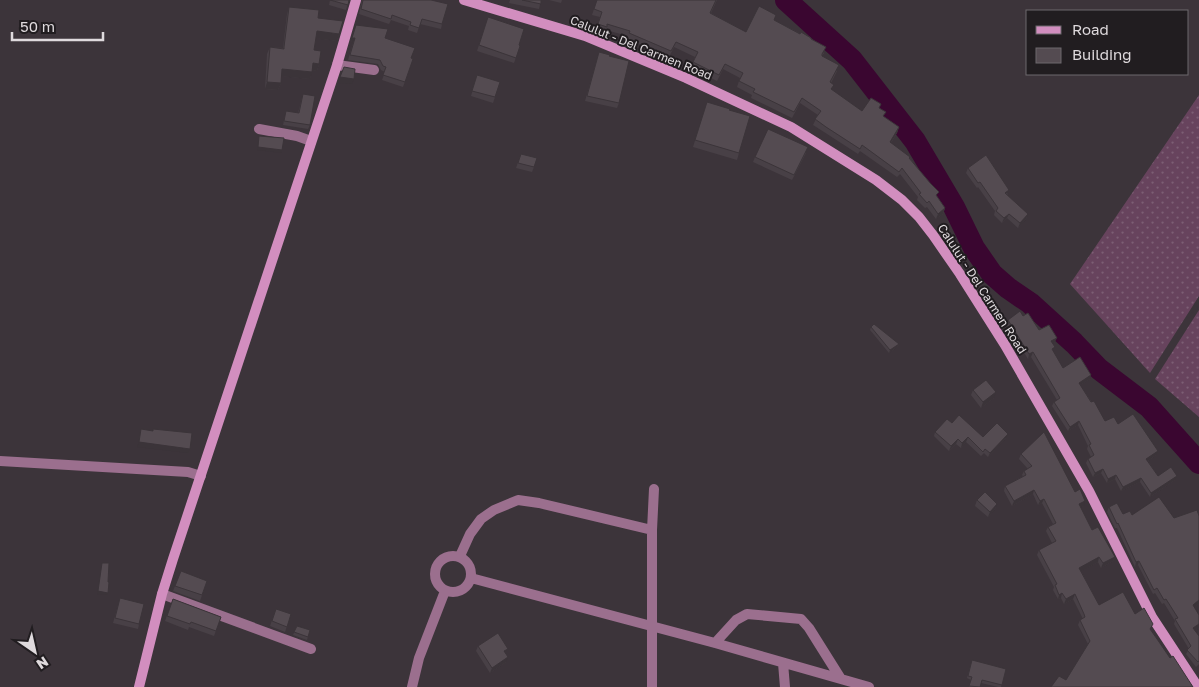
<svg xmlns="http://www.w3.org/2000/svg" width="1199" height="687" font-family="'Golos Text',sans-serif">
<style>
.grass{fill:url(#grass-dots)}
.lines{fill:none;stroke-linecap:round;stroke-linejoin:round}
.river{stroke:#3a0630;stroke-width:22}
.minor{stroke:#9b6f8e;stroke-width:10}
.secondary{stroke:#d28ebf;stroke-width:10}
.wall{fill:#484046}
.shaded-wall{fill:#3b3439}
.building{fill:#544b51;stroke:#3b3439}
.labels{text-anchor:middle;stroke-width:4;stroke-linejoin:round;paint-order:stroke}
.street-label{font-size:12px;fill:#dfdadd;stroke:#211d20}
</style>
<defs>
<pattern id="grass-dots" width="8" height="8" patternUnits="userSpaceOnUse" patternTransform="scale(1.25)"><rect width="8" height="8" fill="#67435d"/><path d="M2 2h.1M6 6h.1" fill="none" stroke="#7c5e74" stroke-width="1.8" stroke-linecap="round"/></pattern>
</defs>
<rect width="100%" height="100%" fill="#3c343a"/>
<path class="grass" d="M1199,95V296L1150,373L1070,284Z
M1199,310V417L1155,379Z"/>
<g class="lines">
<path class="river" d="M786,0L852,60L915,141L954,207L974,248L992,274L1008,288L1030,303L1074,343L1099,369L1149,407L1199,463"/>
<path class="minor" d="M337,65L374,70
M259,129L297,136L311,141
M0,461L188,472L201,476
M435 574a18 18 0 1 1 36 0a18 18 0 1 1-36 0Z
M460,556L470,534L481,519L494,510L518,500L539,503L652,530
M471,578L715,643L869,687
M162,594L311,649
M715,643L736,620L747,614L801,619L809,628L841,679
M783,663L785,687
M412,687L419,658L445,591
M652,687V530L654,489"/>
<path class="secondary" d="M464,0L585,36L686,78L791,127L876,180L902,200L919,217L933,235L960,274L1005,345L1089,491L1152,617L1198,687
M139,687L162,594L173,559L337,65L356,0"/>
</g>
<path class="wall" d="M330,0H349L346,10L329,5Z
M362,0H431L442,24L441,29L420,24L417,33L408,30L409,26L391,20L389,24L359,14Z
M510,0H541L539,9L509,3Z
M549,0H562L561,3Z
M597,0H717L711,13L746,32L776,15L774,20L811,39L824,53L822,56L837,71L831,83L832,90L862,111L880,108L884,117L899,127L897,133L891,143L910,158L945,208L943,214L936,219L927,207L925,208L917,200L918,197L900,174L897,177L860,151L858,154L824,132L813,125L818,115L800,103L792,118L751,98L752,95L737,87L740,78L723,69L717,81L691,68L695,57L674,47L669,57L627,39L628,36L606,30L605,32L596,29L600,17L592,15Z
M289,7L318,18L339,34L337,41L316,38L314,50L319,64L317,71L312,70L310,79L281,76V83L278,90L265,89L267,54L270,47L283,48L287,14Z
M486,23L520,46L514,63L477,51Z
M356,25L385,38L411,58L413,59L403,87L382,80L385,72L381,70L378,64L348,60L353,43H351Z
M599,52L609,56L619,103L617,108L585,101Z
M477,75L500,82L493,103L471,96Z
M303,94L310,125L308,129L283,125L286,111L298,113Z
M707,102L729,110L739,153L737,160L693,147Z
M806,153L792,180L753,162L755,157Z
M521,154L534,167L532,172L516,168Z
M968,168L1008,194L1007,195L1028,214L1026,219L1018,228L1007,218L1002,223L994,215L995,211L978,187L977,188L966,173Z
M1023,316L1039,330L1055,342L1053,343V352L1063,368L1090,379L1080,385L1105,421L1118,424L1156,455L1148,461L1158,476L1175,480L1150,497L1140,482L1121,491L1115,479L1107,483L1101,473L1093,477L1086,463L1088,459L1091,457L1087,449L1088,446L1078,425L1068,431L1052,406L1054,402L1057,400L1031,357L1028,359L1006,324L1008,320Z
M871,327L899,344L898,346L889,353L870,330Z
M973,390L994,398L981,408L971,395Z
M952,423L983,437L1006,438L988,457L984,453L981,456L966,442L961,448L956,444L949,451L934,436L935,432Z
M1021,454L1075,492L1084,506L1080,507L1092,530L1115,557L1113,561L1101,568L1098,562L1081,571L1099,605L1135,614L1151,630L1170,658L1193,687L1066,680L1088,644L1078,625L1080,620L1083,619L1073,599L1064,604L1061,598L1058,599L1053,590L1054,587L1037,555L1039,550L1052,543L1046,531L1048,527L1053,524L1042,503L1038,505L1033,494L1012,506L1004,491L1005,486L1023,476L1022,475L1024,471L1028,469L1019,459Z
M977,500L997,504L995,509L988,517L975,506Z
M1109,507L1123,514L1174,518L1199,516V604L1194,607L1199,615V628L1195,630L1199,636V664L1196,667L1186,654L1189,649L1174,624L1175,621L1164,603L1162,604L1155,593L1153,594L1138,565L1135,567L1117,528H1115L1107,512Z
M181,571L207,581L200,601L173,591Z
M120,598L139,624L138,629L113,623Z
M173,599L221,617L214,636L189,627L188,630L165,621Z
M276,609L291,614L285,632L270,626Z
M297,626L310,630L307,640L293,635Z
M478,646L506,654V662L490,673L476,651Z
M972,660L1006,669L1001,687H998L981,683L980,687H969L971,680L967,678Z"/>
<path class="shaded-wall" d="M317,31L339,34L337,41L314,38Z
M352,38H355L353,43H351Z
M313,63L319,64L317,71L311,70Z
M282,69L312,72L310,79L279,76Z
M340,77L354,79L352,84L338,83Z
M267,82L281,83L278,90L265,89Z
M899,127L897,133L888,147L890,142Z
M258,147L282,150V153L257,150Z
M945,208L943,214L936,219L938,214Z
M1009,214L1007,218L1002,223L1004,218Z
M1028,214L1026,219L1018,228L1020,223Z
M1057,338L1055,342L1050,345L1051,341Z
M899,344L898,346L889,353L890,350Z
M1033,352L1031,357L1028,359L1029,354Z
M1091,375L1090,379L1077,387L1079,383Z
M996,392L994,398L981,408L983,402Z
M1079,421L1078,425L1068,431L1070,427Z
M1008,434L1006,438L988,457L990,453Z
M968,437L966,442L961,448L962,443Z
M958,439L956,444L949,451L951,446Z
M139,442L190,449L188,453L137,447Z
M1158,451L1156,455L1145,463L1146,459Z
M1103,469L1101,473L1093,477L1095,473Z
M1116,475L1115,479L1107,483L1108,479Z
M1177,476L1175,480L1150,497L1151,493Z
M1141,478L1140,482L1121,491L1123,487Z
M1034,490L1033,494L1012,506L1014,501Z
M1044,499L1042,503L1038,505L1040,501Z
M1085,501L1084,506L1077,509L1079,504Z
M997,504L995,509L988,517L990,512Z
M1099,557L1098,562L1078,573L1079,568Z
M1115,557L1113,561L1101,568L1103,563Z
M1139,561L1138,565L1135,567L1136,562Z
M98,591L108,593L107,595L97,594Z
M1062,593L1061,598L1058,599L1059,595Z
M1075,594L1073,599L1064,604L1066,599Z
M1199,600V604L1191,609L1193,605Z
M1199,624V628L1191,633L1193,628Z
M508,657L506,662L490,673L492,668Z"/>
<path class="building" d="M330,0H349L348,5Z
M363,0H431L448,4L442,24L422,19L419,28L410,25L411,22L392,15L391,19L361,9Z
M522,0H541V4Z
M597,0H716L710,13L746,32L759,6L776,15L774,20L800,34L801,32L811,38V39L826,47L822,54V56L839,65L830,82L834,85L831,89L862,111L871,98L881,104L879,108L886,112L883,116L899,127L890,142L910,157L909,158L931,184L939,192L936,195L945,208L938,214L929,201L927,203L919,194L921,193L902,168L899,172L862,145L860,149L826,127L815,119L821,111L802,98L794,112L753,92L755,89L739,81L743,73L725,64L719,75L693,62L698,52L676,42L671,51L629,33L630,31L607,24V27L598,24L602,12L594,9Z
M289,7L319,10L318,18L343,21L339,34L317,31L314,50L321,51L319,64L313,63L312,72L282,69L281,83L267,82L270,47L284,49V47Z
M488,17L524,29L519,45L520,46L516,58L479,45Z
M356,25L388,29L385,38L415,48L411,58L413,59L405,82L383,75L386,67L383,66L380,60L350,55L355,38H352Z
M599,52L610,55L609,56L629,61L619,103L587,96Z
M344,67L355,69L354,79L340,77Z
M477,75L500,82L495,97L472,91Z
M303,94L315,96L310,125L284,121L286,111L299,113Z
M707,102L730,109L729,110L750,116L739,153L695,140Z
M768,129L808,147L794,175L755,157Z
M259,136L284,138L282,150L258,147Z
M521,154L537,158L534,167L518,163Z
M986,155L1009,190L1005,193L1028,214L1020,223L1009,214L1004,218L996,211L998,208L980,182L978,183L968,168Z
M1020,311L1023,316L1028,313L1039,330L1049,325L1057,338L1051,341L1055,347L1052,349L1063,368L1080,357L1091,375L1079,383L1091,402L1094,401L1105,421L1114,417L1118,424L1133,414L1158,451L1146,459L1158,476L1171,467L1177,476L1151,493L1141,478L1123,487L1116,475L1108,479L1103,469L1095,473L1088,459L1094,455L1089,445L1091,444L1079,421L1070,427L1054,402L1060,398L1033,352L1029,354L1008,320Z
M874,324L899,344L890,350L871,327Z
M986,380L996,392L983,402L973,390Z
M959,415L983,437L997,423L1008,434L990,453L985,449L983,452L968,437L962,443L958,439L951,446L935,432L947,419L952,423Z
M141,429L153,431V429L192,433L190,449L139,442Z
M1044,432L1075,492L1080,489L1085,501L1079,504L1092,530L1098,527L1115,557L1103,563L1099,557L1079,568L1099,605L1123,592L1135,614L1144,608L1153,624L1150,629L1157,639L1170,658L1173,656L1193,687H1051L1059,676L1066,680L1090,641L1080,620L1085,617L1084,614L1075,594L1066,599L1062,593L1059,595L1055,585L1057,584L1039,550L1056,541L1048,527L1056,523L1044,499L1040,501L1034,490L1014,501L1005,486L1026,475L1024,471L1032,466L1021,454Z
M985,492L997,504L990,512L977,500Z
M1159,497L1174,518L1197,510L1199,516V600L1193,605L1199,615V624L1193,628L1199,636V661L1198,662L1187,650L1191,646L1175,619L1178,618L1166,599L1164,600L1157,588L1154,590L1139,561L1136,562L1118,523L1117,524L1109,507L1117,503L1123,514L1130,511L1132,515Z
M102,563H109L108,582H109L108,593L98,591Z
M181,571L207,581L202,595L175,586Z
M120,598L144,604L139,624L115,618Z
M173,599L221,617L216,631L191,622L190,624L167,616Z
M276,609L291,614L287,627L272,621Z
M297,626L310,630L308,637L294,632Z
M498,633L508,649L504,651L508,657L492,668L478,646Z
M972,660L1006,669L1002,685L982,680L980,687L969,686L972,677L968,676Z"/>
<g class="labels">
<g class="street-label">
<text transform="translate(641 48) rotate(22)" y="4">Calulut - Del Carmen Road</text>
<text transform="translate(982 289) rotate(57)" y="4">Calulut - Del Carmen Road</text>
</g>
</g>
<rect x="1026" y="10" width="162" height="65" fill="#211d20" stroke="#6d696c"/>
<rect x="1036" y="26" width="25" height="8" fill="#d28ebf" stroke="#6d696c"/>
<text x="1072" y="35" font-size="15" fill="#dfdadd">Road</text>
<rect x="1036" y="48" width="25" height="15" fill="#544b51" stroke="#6d696c"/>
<text x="1072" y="60" font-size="15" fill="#dfdadd">Building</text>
<g transform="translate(35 652) rotate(146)" stroke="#211d20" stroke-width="4" paint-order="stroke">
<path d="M0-4L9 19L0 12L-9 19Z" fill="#dfdadd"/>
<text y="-8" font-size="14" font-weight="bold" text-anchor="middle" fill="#dfdadd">N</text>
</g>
<path d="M12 32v8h91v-8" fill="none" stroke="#dfdadd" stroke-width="2.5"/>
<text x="20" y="32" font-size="15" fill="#dfdadd" stroke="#211d20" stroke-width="4" paint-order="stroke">50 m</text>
</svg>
